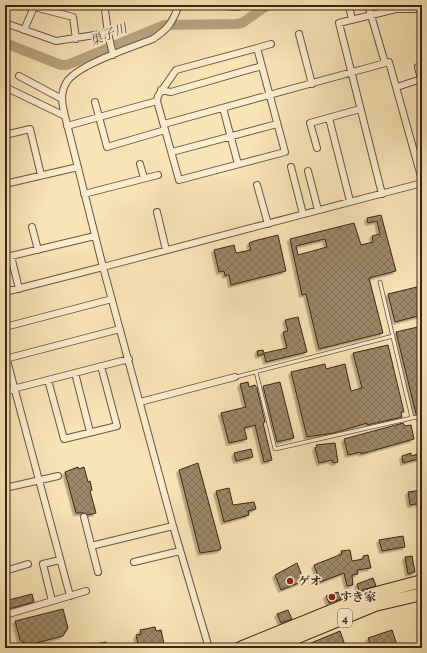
<svg xmlns="http://www.w3.org/2000/svg" width="427" height="653" font-family="'Sorts Mill Goudy','Noto Serif JP',serif">
<style>
.lines{fill:none;stroke-linecap:round;stroke-linejoin:round}
.river{stroke:#b9a37f;stroke-width:10}
.building{fill:url(#building-cross-hatch);stroke:#3c2415;fill-rule:evenodd;filter:url(#shadow)}
.lane-casing{stroke:#6b543d;stroke-width:4.5}
.street-casing{stroke:#6b543d;stroke-width:8}
.highway-casing{stroke:#3c2415;stroke-width:14}
.lane{stroke:#fbedd0;stroke-width:3}
.street{stroke:#fbedd0;stroke-width:6}
.highway{stroke:#f9e4b6;stroke-width:12}
.poi-dot{fill:#8f2418;stroke:#fbedd0;stroke-width:1.5}
.labels{text-anchor:middle;stroke-width:3.5;stroke-linejoin:round;paint-order:stroke}
.shield{fill:#fbedd0;stroke:#75604d;stroke-width:1}
.shield-label{font-size:11px;font-weight:bold;fill:#3c2415}
.poi-label{font-size:12px;font-weight:bold;fill:#3c2415;stroke:#fbedd0;text-anchor:start}
.water-label{font-size:13px;font-style:italic;fill:#624a35;stroke:#fbedd0}
</style>
<defs>
<pattern id="building-cross-hatch" width="8" height="8" patternUnits="userSpaceOnUse"><rect width="8" height="8" fill="#9e8869"/><path d="M0 0l8 8M0 8l8-8" fill="none" stroke="#826f55"/></pattern>
<filter id="shadow"><feDropShadow dx="-2.5" dy="2.5" stdDeviation="0" flood-color="#0004"/></filter>
</defs>
<rect width="100%" height="100%" fill="#f9e4b6"/>
<filter id="stains"><feTurbulence type="fractalNoise" baseFrequency=".005" numOctaves="4"/><feColorMatrix values="0 0 0 0 .2 0 0 0 0 .09 0 0 0 0 .02 0 0 0 .5 -.17"/></filter>
<radialGradient id="worn" r=".72"><stop offset=".6" stop-color="#630" stop-opacity="0"/><stop offset="1" stop-color="#630" stop-opacity=".3"/></radialGradient>
<g class="lines">
<path class="river" d="M5,43L61,65H67L164,25L236,24L242,23L268,5"/>
</g>
<path class="building" d="M381,215L396,271L369,278L383,333L319,349L306,294L302,295L290,239L354,223L361,245L373,242L372,236L380,234L377,221L368,223L367,218ZM325,239L327,247L298,255L296,246Z
M278,235L286,271L231,285L229,275L225,276L224,271L219,272L214,250L234,245L236,253L251,250L249,243L254,241Z
M421,286L422,315L395,322L388,294Z
M298,317L307,352L266,362L264,354L258,356L257,351L263,350L264,353L287,348L283,332L288,331L285,320Z
M422,326V413L416,414L396,332Z
M388,345L404,412H401L402,417L367,425V423L334,433L307,437L291,372L325,364L326,369L345,364L351,391L362,388L353,353Z
M248,382L249,387L255,385L257,388L265,422L263,423L272,460L264,462L255,425L244,428L247,439L229,443L221,413L246,407L240,384Z
M280,382L294,438L277,442L263,386Z
M403,423L405,426L411,425L414,439L361,454V452L348,455L344,439Z
M335,443L338,462L333,463L332,460L319,463L315,448L317,447L316,445Z
M251,449L253,457L236,461L234,453Z
M411,453V456L422,453V458L403,463L402,456Z
M198,463L221,548L220,550L200,553L179,470Z
M78,467L79,469L84,467L88,482L90,481L92,490L90,491L96,513L88,515L85,513H76L65,472Z
M229,488L233,505L254,502L256,509L248,511L249,515L224,522L216,491Z
M422,490V503L410,505L408,492Z
M403,536L405,547L382,551L379,540Z
M350,550L352,561L363,559V556L368,555L371,568L357,570L358,574L352,575L353,585L347,586L344,573L320,582L314,565L342,554L341,551Z
M412,556L415,572L408,574L405,557Z
M297,563L304,581L281,590L275,575Z
M373,578L376,586L359,591L357,584Z
M338,592L341,599L329,603L326,596Z
M32,594L34,602L5,610V601Z
M63,609L68,628L63,636L28,645L20,640L15,621Z
M288,610L292,619L281,623L277,614Z
M155,627L156,631L161,630L165,648H139L136,635L141,634L140,630Z
M392,630L398,648H372L368,638Z
M340,631L346,648H299Z
M106,642L107,648H85V646Z"/>
<g class="lines">
<defs>
<path id="lane" d="M256,372L275,449L412,418L380,282
M236,377L393,336
M412,418L418,417L422,429"/>
<path id="street" d="M179,5C172,23 169,28 153,39C133,47 76,65 66,83C60,94 62,104 65,116L103,267L422,183
M214,5L238,7L240,5
M349,5L352,20
M368,5L385,63
M105,10L108,33
M5,23L56,41L108,33L113,55
M24,30L34,7L73,17L76,39
M299,34L312,84
M257,48L285,152L179,180L157,101L158,96L176,70Z
M257,48L271,44
M19,76L62,99
M5,87L65,116
M397,87L421,79L418,67
M161,90L171,92L262,66
M95,102L107,147L165,130
M223,108L238,164
M329,118L350,201
M164,124L389,62L422,180
M67,126L157,101
M5,135L30,129L41,175
M317,148L310,123L360,109
M172,152L277,124
M140,164L144,178
M291,167L303,214
M308,171L318,210
M5,184L78,167
M257,185L268,224
M84,194L158,175
M382,194L339,23L396,9H422
M157,212L166,250
M32,227L38,250
M19,289L11,256L95,236
M5,292L103,267L173,526L209,648
M5,327L112,299
M5,353L70,596
M5,359L120,329
M75,373L90,432
M48,380L64,439L117,426L101,366
M5,391L129,359
M140,402L235,377
M5,488L58,476
M84,517L98,572
M91,546L173,526
M134,562L180,551
M5,571L28,564
M52,601L43,564L60,560
M5,615L86,591"/>
<path id="highway" d="M240,648L373,594L422,581
M271,648L375,605L422,594"/>
</defs>
<use href="#lane" class="lane-casing"/>
<use href="#street" class="street-casing"/>
<use href="#highway" class="highway-casing"/>
<use href="#lane" class="lane"/>
<use href="#street" class="street"/>
<use href="#highway" class="highway"/>
</g>
<g class="poi-dot">
<circle cx="290" cy="581" r="4"/>
<circle cx="332" cy="597" r="4"/>
</g>
<g class="labels">
<rect class="shield" x="338" y="609" width="14" height="18" rx="3"/>
<g class="shield-label">
<text x="345" y="622">4</text>
</g>
<g class="poi-label">
<text x="298" y="585">ゲオ</text>
<text x="340" y="601">すき家</text>
</g>
<g class="water-label">
<text transform="translate(108 34) rotate(-22)" y="5">巣子川</text>
</g>
</g>
<rect width="427" height="653" fill="none" stroke="#f9e4b6" stroke-width="20"/>
<rect x="6" y="6" width="415" height="641" fill="none" stroke="#3c2415" stroke-width="2"/>
<rect x="10" y="10" width="407" height="633" fill="none" stroke="#3c2415"/>
<rect width="100%" height="100%" filter="url(#stains)"/>
<rect width="100%" height="100%" fill="url(#worn)"/>
</svg>
